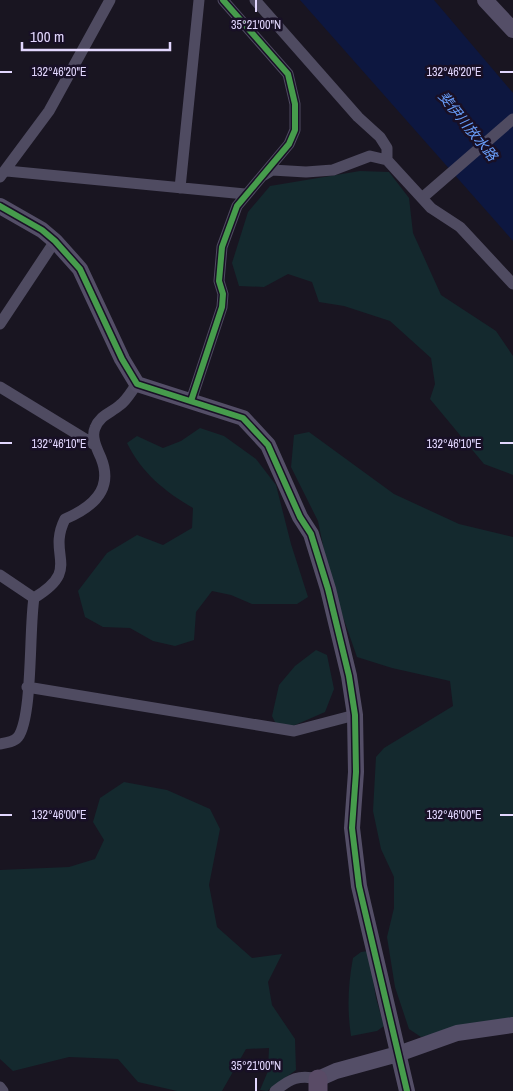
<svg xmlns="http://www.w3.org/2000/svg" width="513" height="1091" font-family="'Archivo Narrow','Noto Sans JP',sans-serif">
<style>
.green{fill:#14292e}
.water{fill:#0d1740}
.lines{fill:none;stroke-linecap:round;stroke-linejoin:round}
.street{stroke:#4f4b61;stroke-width:11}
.secondary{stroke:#544e67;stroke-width:16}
.primary{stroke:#594b66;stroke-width:19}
.cycleway-casing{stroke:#181026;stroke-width:9}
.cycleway{stroke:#469c4c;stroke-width:6}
.ticks{fill:none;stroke:#e2d7fe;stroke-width:2}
.labels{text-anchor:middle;stroke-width:5;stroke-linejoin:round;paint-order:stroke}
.water-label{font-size:14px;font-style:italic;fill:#699efa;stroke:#181026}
.ticks-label{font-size:12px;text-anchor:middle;fill:#e2d7fe;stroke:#181026;stroke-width:5;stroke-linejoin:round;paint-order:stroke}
</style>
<rect width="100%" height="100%" fill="#191521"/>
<path class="green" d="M360,171L389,172L409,198L413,233L441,295L496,331L513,356V475L484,464L430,399L435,384L431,358L390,321L344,306L319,302L312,282L288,274L264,287L239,286L232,263L248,212L270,186Z
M200,428L224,436L256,459L276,485L291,544L308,597L297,604H252L231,595L212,591L196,612L194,640L175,646L153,641L130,628L103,627L85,617L78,591L107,553L137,535L163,545L192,528L193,508C164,491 142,473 127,443L137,436L163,448L181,441Z
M309,432L394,494L459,524L513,537V1020L421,1037L409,1029L395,987L387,937L394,908V877L381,849L373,811L376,757L384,748L453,706L450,681L392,668L357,657L330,580L318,521L291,467L294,435Z
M316,650L327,655L334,689L325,712L293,726H277L272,716L279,685L295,666Z
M124,782L167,790L210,809L220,829L209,885L217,927L252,958L282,954L268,982L272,1005L295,1039L296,1070L267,1091L260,1090L268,1071L269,1048L246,1049L222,1091H177L138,1082L118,1059L69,1057L13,1071L0,1059V870L69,867L95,859L104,840L93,822L100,798Z
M368,951L376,998L384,1026L377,1031L351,1036C347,1009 348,985 353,958L361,952Z"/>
<path class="water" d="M300,0H434L513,93V241Z"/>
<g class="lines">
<path class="street" d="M255,0L358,117L380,137L387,148V160
M7,171L245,194
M264,175L272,170L306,172L333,170L370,156L387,160L431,208L460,227L513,284
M0,177L49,111L110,0
M180,188L199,0
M422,198L513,119
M0,324L55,241
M0,387L95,445
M191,401L222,307L223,294L219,281L222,247L237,206L289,144L295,130V104L288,74L223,0
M0,575L34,598
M27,687L294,731L355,715
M0,744C6,743 14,742 18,737C33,717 29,627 34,598C83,568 46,557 65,519C91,508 114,490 101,458C97,449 91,437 95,428C100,415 111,413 120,405C127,400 132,390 137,384
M0,1087L3,1091
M275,1091C290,1079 299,1074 318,1079"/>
<path class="secondary" d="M485,0L513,30
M0,206L42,230L55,241L80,269L122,359L137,384L243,418L268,445L300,517L311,534L328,589L349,676L355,715L356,772L352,828L359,886L407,1091
M318,1079L336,1071L398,1054L457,1033L513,1025"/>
<path class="primary" d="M318,1079V1091"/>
<defs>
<path id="cycleway" d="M0,206L42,230L55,241L80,269L122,359L137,384L243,418L268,445L300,517L311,534L328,589L349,676L355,715L356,772L352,828L359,886L407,1091
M191,401L222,307L223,294L219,281L222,247L237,206L289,144L295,130V104L288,74L223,0"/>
</defs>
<use href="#cycleway" class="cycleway-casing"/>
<use href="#cycleway" class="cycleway"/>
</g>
<path class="ticks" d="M256,0V12M0,72H12M500,72H513M0,443H12M500,443H513M0,815H12M500,815H513M256,1078V1091"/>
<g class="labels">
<g class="water-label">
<text transform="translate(468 126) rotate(51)" y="5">斐伊川放水路</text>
</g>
</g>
<g class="ticks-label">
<text x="256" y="29">35°21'00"N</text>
<text x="454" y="76">132°46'20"E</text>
<text x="59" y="76">132°46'20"E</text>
<text x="454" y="448">132°46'10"E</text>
<text x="59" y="448">132°46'10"E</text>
<text x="454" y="819">132°46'00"E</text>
<text x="59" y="819">132°46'00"E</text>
<text x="256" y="1070">35°21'00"N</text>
</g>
<path d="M22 42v8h148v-8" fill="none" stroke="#e2d7fe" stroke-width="2.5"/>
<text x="30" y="42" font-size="15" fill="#e2d7fe" stroke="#181026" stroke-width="4" paint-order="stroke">100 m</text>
</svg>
